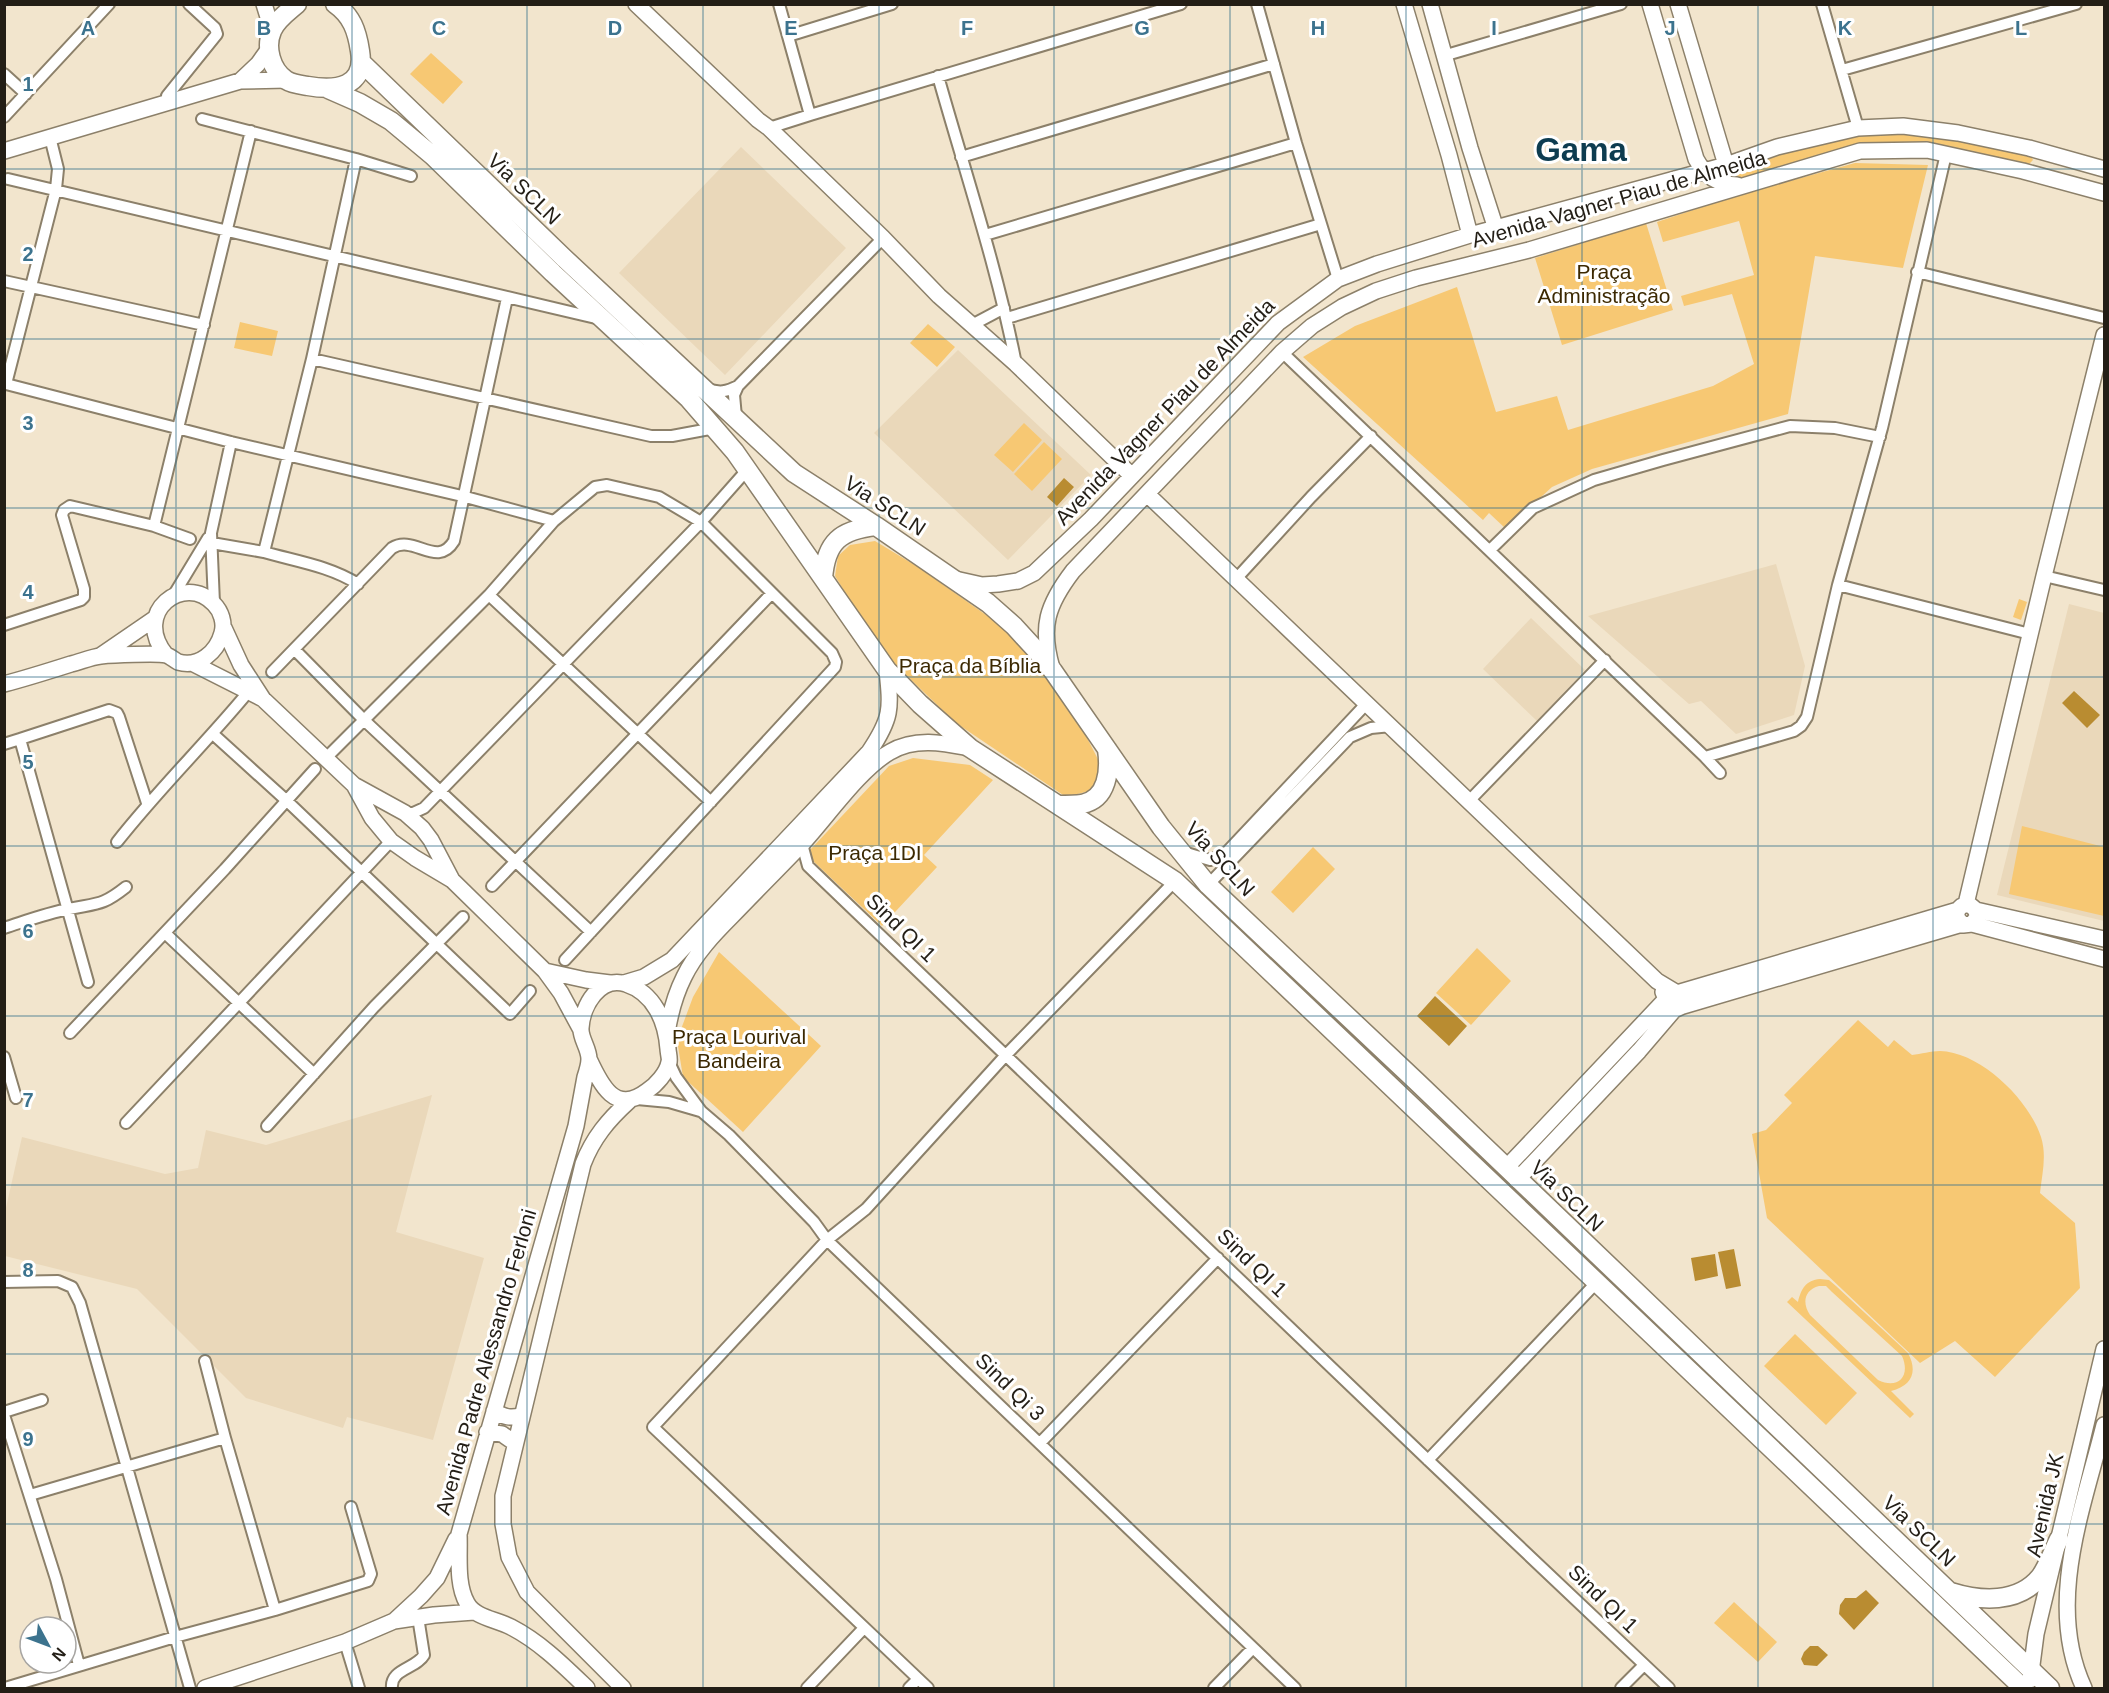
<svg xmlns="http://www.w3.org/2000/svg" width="2109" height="1693" font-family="Helvetica,sans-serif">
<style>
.built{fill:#ead8ba}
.green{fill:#f7c873;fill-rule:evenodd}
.water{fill:#b98c31}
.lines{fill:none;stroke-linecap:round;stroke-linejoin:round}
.street-casing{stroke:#8c806a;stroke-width:14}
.secondary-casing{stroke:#8c806a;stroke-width:18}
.primary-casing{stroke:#8c806a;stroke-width:21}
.street{stroke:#fff;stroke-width:10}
.secondary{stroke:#fff;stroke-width:15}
.primary{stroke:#fff;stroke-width:18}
.grid{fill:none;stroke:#3c738e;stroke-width:1.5;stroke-opacity:0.55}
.labels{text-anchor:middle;stroke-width:6;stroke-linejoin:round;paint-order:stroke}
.street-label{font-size:21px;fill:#231e16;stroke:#fff}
.park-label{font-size:21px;fill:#3c2902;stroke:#fff}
.town-label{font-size:33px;font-weight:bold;fill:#0d3c50;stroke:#fff}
.grid-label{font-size:20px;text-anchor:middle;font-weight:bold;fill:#3c738e;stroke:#fff;stroke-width:6;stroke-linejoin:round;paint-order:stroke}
</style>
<rect width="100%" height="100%" fill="#f2e5cd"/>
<path class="built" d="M741,147L846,248L725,375L619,273Z
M958,350L1091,475L1008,560L874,433Z
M1776,564L1805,666L1794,715L1736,734L1701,701L1689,704L1588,616Z
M2069,604L2104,613V921L1997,895Z
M1531,618L1585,670L1537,721L1483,669Z
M432,1095L396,1232L484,1258L433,1440L347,1417L343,1428L246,1398L137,1289L5,1256V1212L22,1137L165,1174L198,1168L206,1130L266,1145Z"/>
<path class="green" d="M431,53L463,82L443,104L410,74Z
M1895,130L1945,135L2031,156L2033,160L2028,165L1993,156L1978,157L1861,147L1801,161L1737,179L1716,173L1811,143L1853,133Z
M1855,163L1928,165L1903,268L1815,256L1788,414L1592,469L1552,487L1506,529L1489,513L1483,520L1303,357L1355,326L1457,287L1496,412L1557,396L1568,430L1713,386L1754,364L1732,294L1684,306L1681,296L1754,275L1739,221L1663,242L1657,222L1732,197Z
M1646,223L1673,310L1562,345L1535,258Z
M240,322L278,331L272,356L234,348Z
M928,324L955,347L937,367L910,343Z
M1024,423L1042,440L1013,472L994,455Z
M1044,442L1062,459L1032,491L1014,474Z
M875,541L918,567L1006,629L1034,660L1082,728L1104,771L1093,790L1066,797L956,723L881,651L835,576L838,556L850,545Z
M2019,599L2027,602L2021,620L2013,617Z
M913,758L970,765L993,780L924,855L937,867L882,926L813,861L809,851L889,766Z
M2022,826L2104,847V916L2009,894Z
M1313,847L1335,869L1293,913L1271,892Z
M1477,948L1511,981L1471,1025L1436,993Z
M719,952L821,1046L743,1132L683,1077L677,1040L693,997Z
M1858,1020L1888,1047L1894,1040L1912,1055C1921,1054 1931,1051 1940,1051C1981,1052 2029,1100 2041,1137C2047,1156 2042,1174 2040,1193L2075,1223L2080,1288L1995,1377L1955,1341L1920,1363L1767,1218L1752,1134L1766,1130L1792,1103L1784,1095Z
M1820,1279L1829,1280L1836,1286L1908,1353C1918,1372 1912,1386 1891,1391L1914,1414L1910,1418L1787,1302L1792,1297L1798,1302C1801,1289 1806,1280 1820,1279ZM1819,1286H1826L1832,1292L1902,1356C1911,1376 1898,1390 1878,1380L1810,1315C1802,1303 1804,1290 1819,1286Z
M1795,1334L1857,1393L1826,1425L1764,1366Z
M1734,1602L1777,1642L1758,1662L1714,1623Z"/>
<path class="water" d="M1064,478L1074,487L1057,506L1047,497Z
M2074,691L2100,715L2087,728L2062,703Z
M1435,996L1467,1026L1449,1046L1417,1016Z
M1734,1249L1741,1286L1726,1289L1718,1252Z
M1715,1254L1718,1276L1695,1281L1691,1258Z
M1866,1590L1879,1603L1854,1630L1839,1614L1840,1605L1845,1598H1856Z
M1810,1646H1818L1828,1655L1817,1666L1804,1665L1801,1659L1804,1652Z"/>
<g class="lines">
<defs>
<path id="street" d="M1257,4L1296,143L1338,279
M1822,4L1858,128
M788,36L892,4
M1443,56L1621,4
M1842,70L2076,4
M4,74L26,94
M938,76C965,172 997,267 1016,364
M167,96L217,34L215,28L189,4
M810,115L1181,4
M4,117L109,4
M202,119L356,159
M769,128L810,115L779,4
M961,157L1274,64
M411,176L356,159L312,359L651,436H672L715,428
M8,179L600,319
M985,235L1296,143
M1917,272L2104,318
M4,281L204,325
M1007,318L1321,224
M972,325L1004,308
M1282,352L1705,757L1794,731L1801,726L1807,717L1838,585L1882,428L1946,154
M4,384H6L56,189L58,169L50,137
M6,384L231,442L462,496L554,521
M707,389C720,393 726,392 738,386L883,238
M736,417L734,395L738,386
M190,539L154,526L251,131
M206,542L264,552L312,359
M1490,550L1533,508L1594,480L1663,460L1790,426L1835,428L1880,437
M264,552C295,561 330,566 358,584
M2044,576L2104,590
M1236,579L1311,497L1371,436
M1838,585L2030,634
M489,595L711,802
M173,596L208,538
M214,603L211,533L231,442
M4,625L81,600L84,597V589L62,515L64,510L70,506L154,526
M295,650L365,721L591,932
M272,672L392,548C414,534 437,569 454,541L507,298
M213,734L287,801L510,1014L530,991
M20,739L109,710L117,713L119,717L147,803
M4,744L20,739L88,982
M1705,757L1720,773
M325,759L489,595L554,521L595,487L607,485L659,497L701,522L832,653L836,662L835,667L565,960
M1469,801L1605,660
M405,813H413L424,808L701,522L747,470
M117,842C157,791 203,746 244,697
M802,844L808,866L1428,1460L1669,1688
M1183,852L1210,860L1225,854L1367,703
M1208,885L1350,737L1371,728L1391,726
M492,886L772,593
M4,928C26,921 47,913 69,909C98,903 102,906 126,887
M165,933L314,1074
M70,1033L225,869L315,769
M4,1057L16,1098
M669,1062L676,1077L701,1111L729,1135L814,1222L827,1240L1295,1688
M637,1099L669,1102L700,1111
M126,1123L391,841
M267,1126L374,1007L463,917
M4,1282L58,1281L72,1287L80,1303L190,1688
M4,1412L42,1400
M4,1415L56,1579L79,1665
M225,1438L275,1610
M1040,1443L1218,1258
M1428,1460L1597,1282
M30,1495L225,1438L205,1361
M345,1642L359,1688
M5,1688L175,1637L275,1610L368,1581L371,1574L351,1507
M392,1688C390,1669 416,1669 424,1655L418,1617
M807,1688L864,1628
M909,1688L918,1679
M928,1688L653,1427L827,1240L866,1209L1005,1056L1175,881
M1214,1688L1252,1649
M1621,1688L1644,1665"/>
<path id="secondary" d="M264,4L272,30
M636,4L758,120L769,128L883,238L939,296L1016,364L1131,475
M1404,4L1449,155L1470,235
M1430,4L1470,148L1496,229
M1650,4L1696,159C1706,177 1717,184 1737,185
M1678,4L1726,165
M240,81L258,64L268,50
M4,151L240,81L287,80
M1148,495L1657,981L1677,993L1958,910
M955,579L982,585L998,584L1018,581L1034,573L1091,519L1278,323L1338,279L1377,264L1470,235L1726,165L1777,147L1858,128L1903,126L1958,133L2029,148L2104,169
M224,628L241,665L263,699L354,785L405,813L422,828L431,840L452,880
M100,656L154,619
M192,663L263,699
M1052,668C1040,627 1047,605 1073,571L1282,352L1312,326L1342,307L1376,291L1416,278L1529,250L1860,151L1927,150L2023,171L2104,193
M4,684C27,678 49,671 71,664C80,662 91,657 101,656C112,655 157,653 166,655C170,656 174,660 178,662C199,668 217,652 222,633C225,623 221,611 214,604C185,572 131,612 166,655
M354,785L372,818L391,841L415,858L452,880L545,971L561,993L581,1030
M1966,904L2044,576L2104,335
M1976,910L2104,939
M1972,924L1977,917L1976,910L1970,905C1961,904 1956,909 1957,918L1963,925L1972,924L2104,959
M545,971L586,980L610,983
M624,983L644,977L672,960L869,752C892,718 891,709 887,670
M1683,1006L1682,998L1677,993L1666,999L1667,1004L1674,1010L1683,1006L1962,924
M667,1033C670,1014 675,995 684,977C695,954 714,934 732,916C755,892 779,868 802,844C827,817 860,769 890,752C915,737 944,743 970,748
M1506,1168L1666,999L1663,992
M1517,1180L1639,1051L1674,1010
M494,1411C504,1417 511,1419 522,1415
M487,1432L502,1434L515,1443
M394,1621L434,1615L474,1612
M2030,1680L2036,1634L2104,1349
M205,1688L345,1642L394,1621L421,1596L437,1578L456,1539
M587,1688C563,1665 540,1642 511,1627C496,1619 475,1618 467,1603C456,1584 460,1555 459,1534L576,1126C579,1110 582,1093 585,1077C587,1071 589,1064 589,1059C589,1048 580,1038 581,1028C582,1006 600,975 626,984C654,993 666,1021 668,1049C668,1052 670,1059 669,1062C667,1073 656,1085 647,1091C615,1115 601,1085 589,1059
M623,1688L527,1592L509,1557L503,1524V1496L583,1164C593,1138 608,1120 629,1101
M2084,1688C2045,1604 2083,1509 2104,1425"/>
<path id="primary" d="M297,4C289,11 276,20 272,31C265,47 271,70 286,80C292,84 302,85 308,86C336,91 366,87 360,51C357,31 352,16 335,4
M362,63L564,258L794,473L876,526L988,603L1014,626L1036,650L1053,671L1161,827L1208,885L1416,1081L2050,1688
M328,89L360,103L391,121L433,156L553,273L689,399L735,452L887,670L920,704L970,748L1175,881L2023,1688
M823,578C826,542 840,530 876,526
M1058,805C1065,805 1074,805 1082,804C1108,799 1110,770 1107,749
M1951,1592C1980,1601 2018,1604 2040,1577C2048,1566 2053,1551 2059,1539"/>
</defs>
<use href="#street" class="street-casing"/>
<use href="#secondary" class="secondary-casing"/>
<use href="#primary" class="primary-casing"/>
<use href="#street" class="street"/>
<use href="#secondary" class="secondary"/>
<use href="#primary" class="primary"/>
</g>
<path class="grid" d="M176,4V1688M352,4V1688M527,4V1688M703,4V1688M879,4V1688M1054,4V1688M1230,4V1688M1406,4V1688M1582,4V1688M1758,4V1688M1933,4V1688M4,169H2104M4,339H2104M4,508H2104M4,677H2104M4,846H2104M4,1016H2104M4,1185H2104M4,1354H2104M4,1524H2104"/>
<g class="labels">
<g class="street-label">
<text transform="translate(524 189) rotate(44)" y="7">Via SCLN</text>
<text transform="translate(1619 199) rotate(-16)" y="7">Avenida Vagner Piau de Almeida</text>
<text transform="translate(1165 412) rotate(-46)" y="7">Avenida Vagner Piau de Almeida</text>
<text transform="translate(885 506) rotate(33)" y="7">Via SCLN</text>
<text transform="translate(1220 859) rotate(48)" y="7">Via SCLN</text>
<text transform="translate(901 928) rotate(44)" y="7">Sind QI 1</text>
<text transform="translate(1567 1196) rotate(44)" y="7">Via SCLN</text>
<text transform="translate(1252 1263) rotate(44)" y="7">Sind QI 1</text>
<text transform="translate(486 1362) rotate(-74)" y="7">Avenida Padre Alessandro Ferloni</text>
<text transform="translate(1010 1387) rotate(44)" y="7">Sind Qi 3</text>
<text transform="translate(2045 1505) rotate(-77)" y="7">Avenida JK</text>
<text transform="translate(1919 1531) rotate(44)" y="7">Via SCLN</text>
<text transform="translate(1603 1599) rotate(44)" y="7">Sind QI 1</text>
</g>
<g class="park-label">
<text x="1604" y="279">Praça<tspan x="1604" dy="24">Administração</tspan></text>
<text x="970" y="673">Praça da Bíblia</text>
<text x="875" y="860">Praça 1DI</text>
<text x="739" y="1044">Praça Lourival<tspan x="739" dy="24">Bandeira</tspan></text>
</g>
<g class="town-label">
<text x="1581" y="161">Gama</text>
</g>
</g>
<g class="grid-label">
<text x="88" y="35">A</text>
<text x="264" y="35">B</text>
<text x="439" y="35">C</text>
<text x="615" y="35">D</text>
<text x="791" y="35">E</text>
<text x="967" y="35">F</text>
<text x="1142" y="35">G</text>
<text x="1318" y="35">H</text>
<text x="1494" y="35">I</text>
<text x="1670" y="35">J</text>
<text x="1845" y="35">K</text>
<text x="2021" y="35">L</text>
<text x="28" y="91">1</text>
<text x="28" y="261">2</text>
<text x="28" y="430">3</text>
<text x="28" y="599">4</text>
<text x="28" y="769">5</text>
<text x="28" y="938">6</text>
<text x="28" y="1107">7</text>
<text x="28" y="1277">8</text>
<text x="28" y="1446">9</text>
</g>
<rect width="2109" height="1693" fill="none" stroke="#231e16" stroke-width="12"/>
<g transform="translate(48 1645) rotate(131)"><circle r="28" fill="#ffffff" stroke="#a7a5a2" stroke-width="1.5"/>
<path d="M0-4.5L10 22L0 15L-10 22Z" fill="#3c738e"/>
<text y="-9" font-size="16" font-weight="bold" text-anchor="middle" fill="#231e16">N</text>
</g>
</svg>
